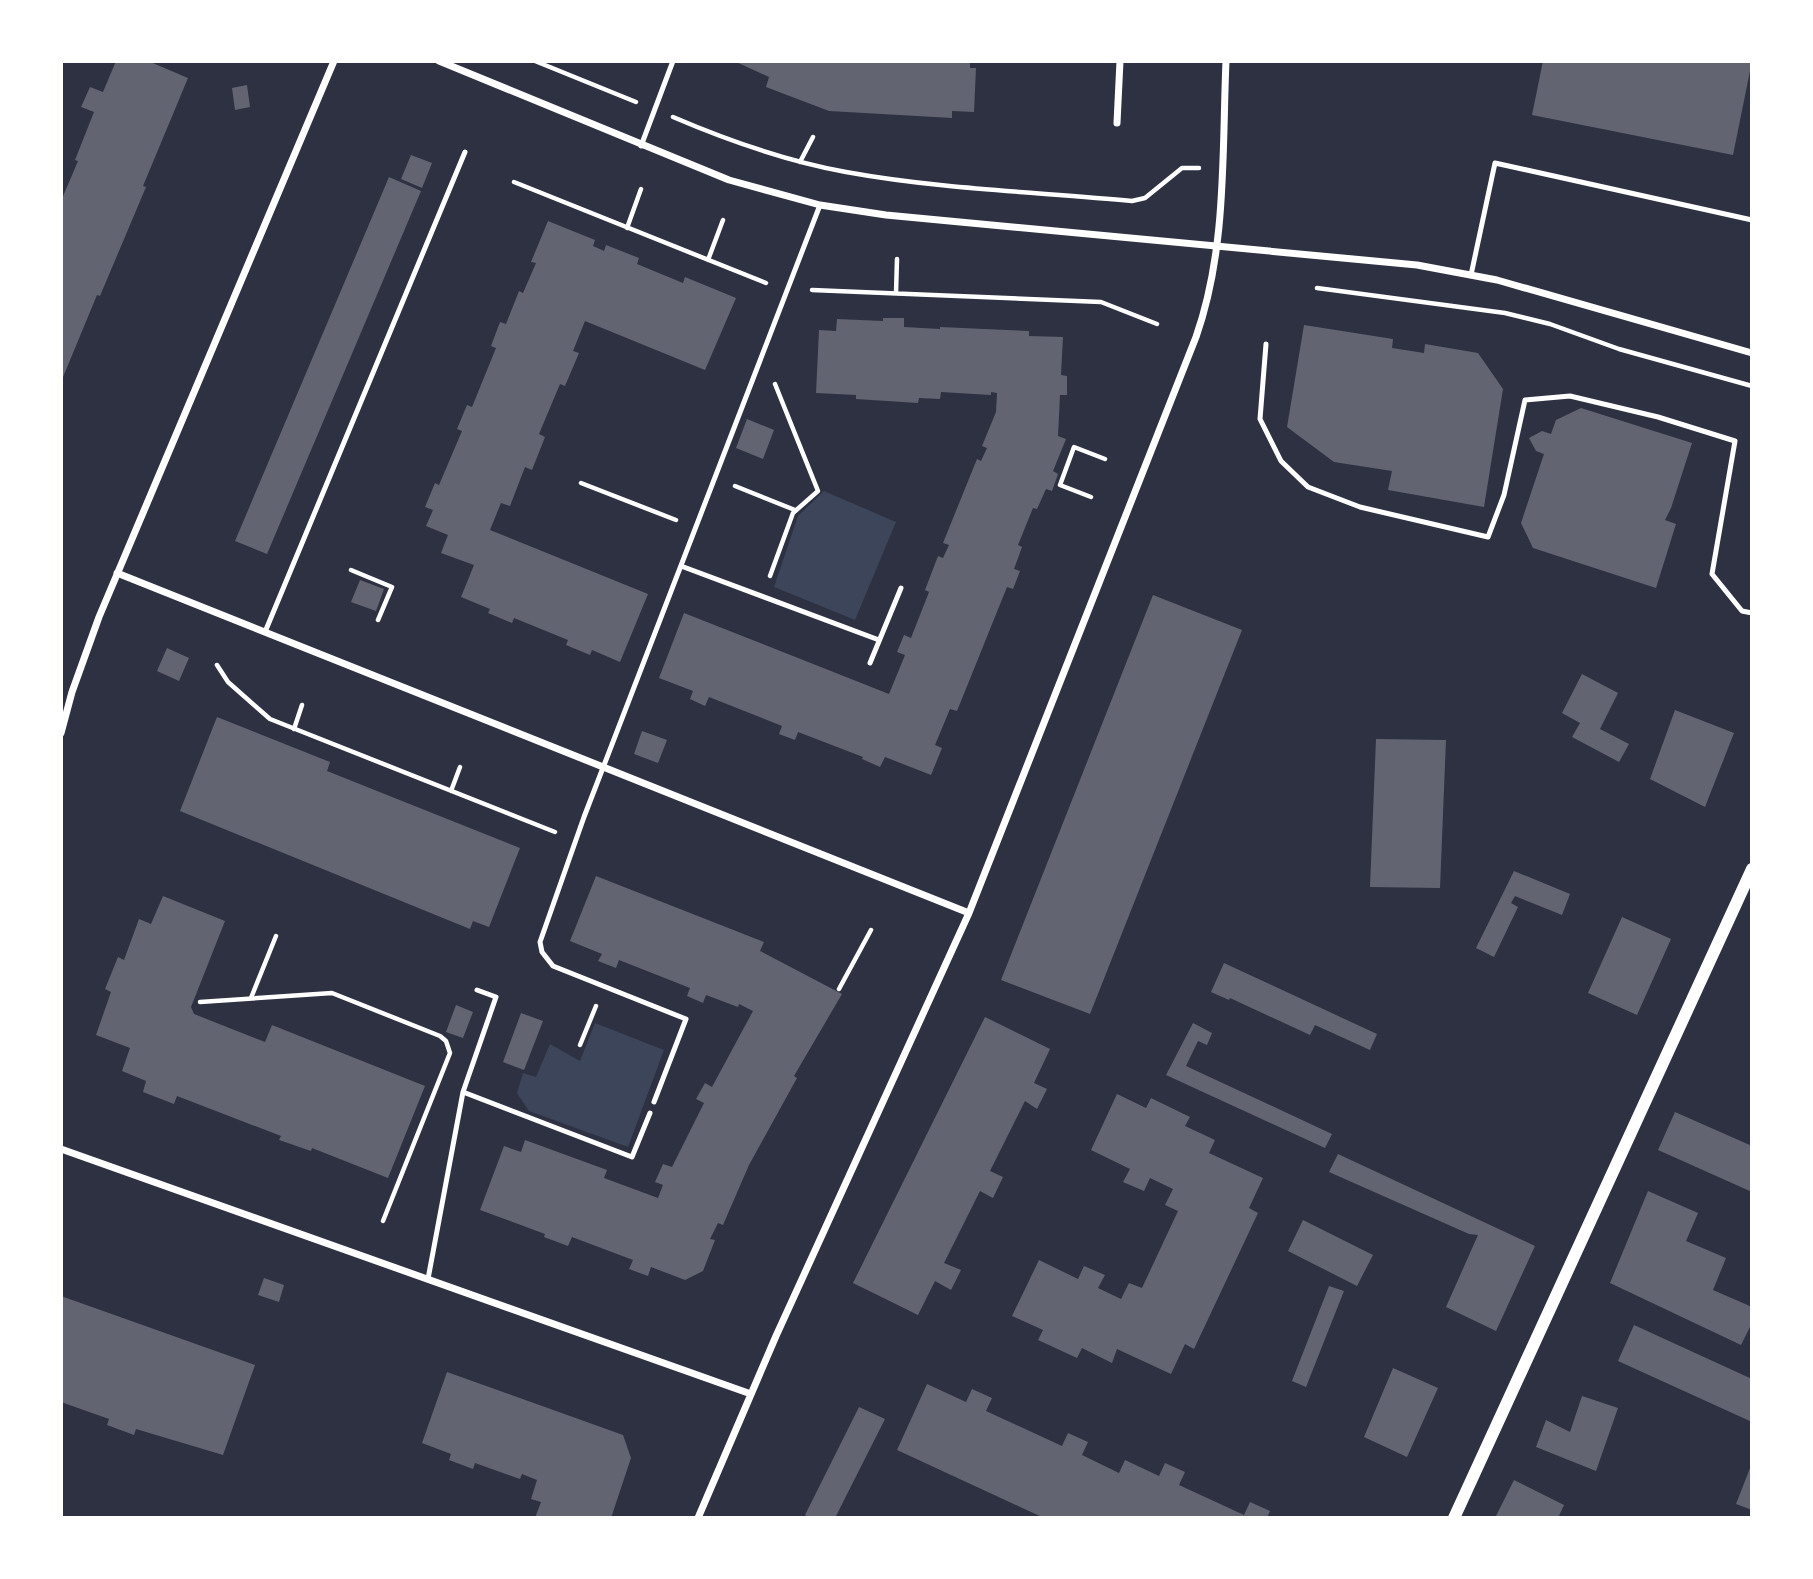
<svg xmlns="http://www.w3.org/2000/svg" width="1813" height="1579" font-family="Overpass,sans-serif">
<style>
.green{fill:#3c4559}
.building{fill:#626471}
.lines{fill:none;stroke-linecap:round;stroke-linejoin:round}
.path{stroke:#fff;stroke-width:4.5}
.service{stroke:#fff;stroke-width:5}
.minor{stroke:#fff;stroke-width:7}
.tertiary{stroke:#fff;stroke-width:12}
</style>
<rect width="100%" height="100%" fill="#2d3142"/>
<path class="green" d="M824,491L896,522L855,620L774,587L798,516Z
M595,1023L664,1050L628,1147L529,1111L517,1093L523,1073L536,1077L550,1044L580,1061Z"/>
<path class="building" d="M116,61H148L188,78L143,186L146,187L100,296L97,295L61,382V201L78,161L75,160L94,112L81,107L90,87L103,92Z
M734,61H970V68H976L974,112L952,111V118L829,111L766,87L769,77Z
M1543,61H1752L1733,155L1532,115Z
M247,85L250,107L235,110L232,88Z
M411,155L432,163L422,188L401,179Z
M389,177L421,191L267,554L235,541Z
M548,221L595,240L593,246L604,251L606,245L639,258L637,264L683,283L685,277L736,298L705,370L585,321L573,351L579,353L565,386L560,384L539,434L545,437L532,470L525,467L510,506L501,503L490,530L648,594L620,662L592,650L590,655L566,645L568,640L514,618L512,623L488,613L490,609L461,597L474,565L441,553L448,535L426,526L433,510L425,507L435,483L439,485L462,431L457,429L467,405L472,407L496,348L491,346L500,322L506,324L519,291L523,293L536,263L531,262Z
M883,318H904V327L940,329V327L1029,331V336L1063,337L1061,375L1067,376V395H1060L1058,436L1066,439L1053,471L1058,474L1052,491L1046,489L1037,509L1033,508L1018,545L1022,547L1014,569L1020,571L1013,589L1007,587L957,711L950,709L935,745L942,748L931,775L885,757L880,767L862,759L863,757L798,732L795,740L779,734L782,726L709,697L705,706L690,699L693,691L659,678L684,613L889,694L905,655L897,652L904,635L911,638L929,592L925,590L938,556L943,558L949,545L943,543L977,459L981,461L987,448L982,446L996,412L997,393L991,392V395L941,392L940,399L919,398L918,403L856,399V395L816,393L819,330L836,331L837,319L883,321Z
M1304,325L1393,339L1392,348L1424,353L1425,344L1478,353L1503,389L1484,507L1388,490L1392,471L1334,462L1287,427Z
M1581,408L1692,443L1671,508L1665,520L1676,524L1656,588L1533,548L1521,523L1544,454L1536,451L1529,438L1542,431L1551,434L1556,420Z
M747,419L774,430L763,459L736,448Z
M360,580L384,589L376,611L351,602Z
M1153,595L1242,630L1090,1014L1001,980Z
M167,648L189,658L179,681L157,671Z
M1582,674L1618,693L1600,729L1629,744L1619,762L1572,737L1580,723L1562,713Z
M1675,710L1734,733L1705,807L1650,779Z
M217,717L330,762L327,771L520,848L489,927L473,921L470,929L180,811Z
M642,731L667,740L658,763L634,754Z
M1376,739L1446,740L1440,888L1370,887Z
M1514,871L1570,894L1562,915L1515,896L1511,903L1518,907L1494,957L1476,948Z
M596,876L764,942L760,951L842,994L794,1076L797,1078L749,1165L723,1225L718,1223L710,1239L715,1240L703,1271L685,1280L651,1267L648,1276L629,1269L633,1260L572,1237L568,1246L544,1237L545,1234L480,1210L504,1146L521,1152L525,1140L607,1170L604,1178L658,1198L663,1185L655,1182L663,1164L672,1167L704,1103L696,1099L705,1083L712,1087L753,1011L739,1004L738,1007L706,995L703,1003L687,996L690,988L619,960L616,968L598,961L602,954L570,941Z
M163,896L225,921L191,1007L194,1014L265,1042L272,1025L425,1086L388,1178L312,1148L311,1151L279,1140L281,1136L177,1096L174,1104L143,1092L146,1081L122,1071L130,1048L96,1035L111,992L105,989L118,957L124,960L139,919L151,924Z
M1622,917L1671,939L1637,1015L1588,993Z
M1224,963L1377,1034L1370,1050L1315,1025L1310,1035L1230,998L1229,1000L1211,992Z
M456,1005L473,1012L463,1038L446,1032Z
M521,1013L543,1021L524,1070L503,1062Z
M985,1017L1050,1049L1034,1083L1047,1089L1037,1109L1025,1101L990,1171L1003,1177L993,1198L980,1191L944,1263L961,1270L951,1290L935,1281L918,1315L853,1283Z
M1193,1023L1212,1033L1207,1045L1198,1041L1186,1066L1332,1134L1325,1148L1166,1075Z
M1117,1094L1146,1108L1151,1098L1190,1117L1185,1126L1215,1140L1209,1153L1263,1178L1249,1208L1258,1213L1194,1349L1185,1344L1171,1374L1117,1349L1112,1363L1082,1348L1077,1358L1038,1340L1043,1330L1012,1316L1039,1260L1078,1279L1084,1266L1105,1275L1098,1288L1121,1299L1129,1283L1142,1288L1178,1211L1165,1205L1173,1189L1150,1178L1144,1191L1123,1182L1130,1169L1091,1150Z
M1675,1112L1752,1146V1192L1658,1150Z
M1338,1154L1535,1246L1496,1331L1446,1307L1478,1235L1469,1234L1329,1172Z
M1648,1191L1698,1213L1686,1241L1726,1258L1713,1290L1752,1307V1323L1741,1345L1610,1283Z
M1303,1220L1373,1255L1357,1286L1288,1251Z
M264,1278L284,1285L279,1302L258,1295Z
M1329,1286L1344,1291L1306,1387L1292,1381Z
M61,1296L255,1365L223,1455L136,1429L134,1435L107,1425L109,1419L61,1402Z
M1634,1325L1752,1379V1422L1618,1361Z
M1393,1368L1438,1388L1407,1457L1364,1437Z
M447,1372L623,1435L631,1458L611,1518H535L541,1502L531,1499L537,1480L522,1474L520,1479L475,1463L473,1469L449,1460L451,1454L422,1443Z
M927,1384L966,1402L972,1389L992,1398L986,1411L1062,1446L1068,1433L1088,1442L1082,1455L1119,1473L1125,1460L1159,1476L1165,1463L1185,1472L1179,1485L1244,1515L1250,1502L1270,1511L1267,1518H1044L897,1450Z
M1582,1396L1618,1408L1596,1471L1536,1447L1546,1420L1570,1432Z
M859,1407L885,1419L835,1518H809L805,1515Z
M1752,1463V1510L1736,1504Z
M1514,1480L1564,1505L1558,1518H1495Z"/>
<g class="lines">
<path class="path" d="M535,61L636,102
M673,117C729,141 786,161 846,172C939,189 1037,192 1132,201L1145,198L1182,168H1199
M800,162L813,137
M514,182L766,283
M627,228L641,189
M708,260L723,220
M1317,288L1505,313L1550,324L1619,349L1752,386
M812,290L1101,302L1157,324
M896,293L897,259
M581,483L676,520
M735,486L795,510
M1091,497L1060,485L1074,447L1105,459
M351,570L392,587L378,620
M770,576L793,513L818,491L775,384
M217,665L228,682L270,719L555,832
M294,729L302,705
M451,791L460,767
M839,989L871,930
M251,998L276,936
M200,1002L332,993L440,1036L446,1041L450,1053L383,1221
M580,1045L596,1006"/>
<path class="service" d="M641,146L673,61
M1471,275L1495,163L1752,220
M1266,344L1260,419L1281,461L1308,487L1360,507L1488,537L1504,495L1525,400L1570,396L1658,417L1735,441L1712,574L1742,611L1752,613
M681,566L879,640
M265,632L465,152
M870,663L901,588
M463,1092L632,1157L650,1113
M654,1102L686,1019L553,966L542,952L540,942L584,817L820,205
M428,1279L463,1092L496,997L477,990"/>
<path class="minor" d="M439,61L729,180L820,205L886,215L1417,265L1497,280L1752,353
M1117,123L1120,61
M117,573L969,913
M61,733L72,692L99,617L334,61
M61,1149L751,1394
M698,1518L776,1336L969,913L1196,337C1227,249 1222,153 1226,61"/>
<path class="tertiary" d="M1454,1518L1752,869"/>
</g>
<rect width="1813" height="1579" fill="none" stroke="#ffffff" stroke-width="126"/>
</svg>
